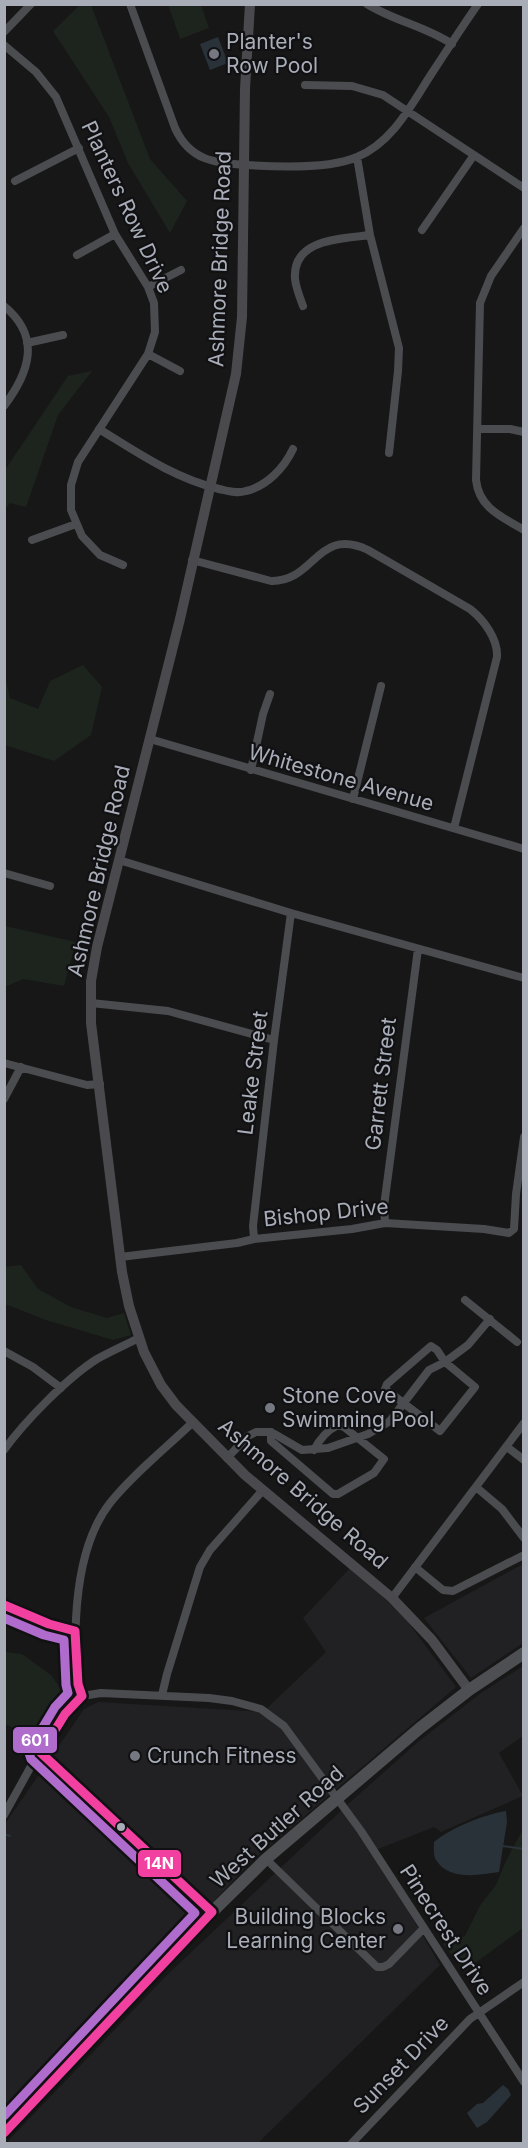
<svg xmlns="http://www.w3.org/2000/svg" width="528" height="2148" font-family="Inter,sans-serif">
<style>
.built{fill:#212123}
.green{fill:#1d241e}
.water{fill:#2a3239}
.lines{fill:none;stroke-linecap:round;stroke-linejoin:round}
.stream{stroke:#2a3239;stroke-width:2}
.street{stroke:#4b4c50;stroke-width:8}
.secondary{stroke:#4a4a4e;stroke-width:10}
.primary{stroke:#4d4f52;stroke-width:12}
.bus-1-casing{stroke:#111113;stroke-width:14}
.bus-2-casing{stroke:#111113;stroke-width:14}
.bus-1{stroke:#f240a1;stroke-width:9}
.bus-2{stroke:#b06ccc;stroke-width:9}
.poi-dot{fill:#757880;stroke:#111113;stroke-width:2}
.bus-dot{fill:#a8adb8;stroke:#111113;stroke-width:2}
.labels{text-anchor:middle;stroke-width:4.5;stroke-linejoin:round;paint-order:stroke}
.poi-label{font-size:21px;fill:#a8adb8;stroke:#111113;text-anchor:start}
.street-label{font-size:21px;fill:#a8adb8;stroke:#111113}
.line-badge{stroke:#111113;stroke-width:2}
.badge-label{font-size:16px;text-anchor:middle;font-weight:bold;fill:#fff}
</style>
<rect width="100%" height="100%" fill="#171717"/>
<path class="built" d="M523,1564V1643L471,1678L424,1618Z
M351,1567L405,1618L456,1687L252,1861L5,2121V1824L84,1709L98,1702L263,1712L326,1652L303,1618Z
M523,1666V1736L499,1753L523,1796L441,1832L434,1827L373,1851L440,1965L258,2143L11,2144L8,2141L166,1976L346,1806L419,1741L481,1693Z"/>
<path class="green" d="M81,4L91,5L150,159L187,201L170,233L128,163L109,117L53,31Z
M166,5H201L209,28L180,39L169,7Z
M92,371L58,415L26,507L10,503L5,509V470L68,376Z
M83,665L102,687L91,735L54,761L5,745V676L10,698L38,709L50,681Z
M5,926L76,942L64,986L23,979L5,987Z
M21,1265L38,1289L71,1307L107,1318L124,1313L131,1335L113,1340L46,1320L5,1304V1267Z
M5,1652L22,1654L51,1675L67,1698L36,1740L5,1724Z
M523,1829V1928L464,1971L443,1944L465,1936L481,1904L496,1885L506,1861Z"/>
<path class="water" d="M218,37L228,63L210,70L200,44Z
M506,1811L507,1822L499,1872C479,1875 449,1881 436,1860C433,1856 434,1847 434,1842C452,1827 483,1815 506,1811Z
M503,2085L508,2089L511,2095L487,2122L477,2128L467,2113L477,2104L483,2103Z"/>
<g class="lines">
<path class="stream" d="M4,1834L10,1836
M502,1846L524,1849"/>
<path class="street" d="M130,4L175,128C190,161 215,163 247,165C277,167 330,169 357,157C393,142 411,105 432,73C447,50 462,27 478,4
M367,4C394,21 425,26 452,44
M4,32L31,4
M4,45L36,72L56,97L115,234L148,287L154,303L155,332L148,354L78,462L71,485V510L82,536L100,555L123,565
M305,85L352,86L383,95L524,188
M357,157L370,235L399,348L398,371L389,453
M15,181L79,148
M524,228L491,276L480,303L476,480C479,508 502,517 524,530
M422,230L474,155
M77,255L115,234
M148,287L181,270
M4,306C42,337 29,373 4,406
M303,306C300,298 296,288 295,279C292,238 342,239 370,235
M27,343L63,335
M148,354L180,371
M99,429C138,453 174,478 219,489C228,491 237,494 246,491C267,486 284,468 293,449
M477,429H510L524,432
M32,540L76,524
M192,560L271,581C315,582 317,526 368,550L470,609C484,620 498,639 497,657L454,828
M150,739L524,849
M251,770L263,714L270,694
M353,799L381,686
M119,860L291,913L524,978
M4,873L50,886
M91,1003L168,1011L274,1040
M4,1063L87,1085L100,1084
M4,1099L21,1067
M385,1223L384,1206L418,949
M254,1239L253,1226L274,1040L291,913
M120,1257L237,1243L254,1239L352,1229L385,1223L484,1229L509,1233L514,1229L516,1194L524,1137
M465,1300L517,1342
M431,1346L437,1350L445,1362L475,1387L440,1431L385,1389L387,1384Z
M4,1351L33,1367L61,1388
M271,1432V1441L333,1494H338L374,1473L384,1459L344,1427L338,1425C328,1430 319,1440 314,1450
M507,1447L524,1460
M4,1450C25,1421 67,1378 97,1359C111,1351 125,1345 139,1338
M227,1458L248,1436L256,1432H271L302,1450L328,1448L368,1434L390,1421L429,1370L445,1362L468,1345L490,1319
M476,1487L502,1509L524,1538
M415,1567L443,1590L453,1591L524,1555
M392,1598L524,1423
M4,1605L49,1624L75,1631
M162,1695L167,1674L200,1567L210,1550L262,1491
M82,1696C74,1673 75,1644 76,1619C78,1579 85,1535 110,1503C132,1475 166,1448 192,1423
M41,1753L212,1912
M4,1815L30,1768L54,1730L73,1704L82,1696L101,1693L209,1698L232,1701L261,1709L284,1726L361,1831L524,2082
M266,1859L377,1967H383L389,1964L423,1929
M351,2144L470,2019L524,1982"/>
<path class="secondary" d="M250,4L245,89L242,317L236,374L180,619L97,947L91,981V1023L122,1272L129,1306L144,1352L161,1385L176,1405L245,1475L392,1598L432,1640L469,1690"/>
<path class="primary" d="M4,2134L212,1912L266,1859L420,1728L469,1690L524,1653"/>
<defs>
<path id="bus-1" d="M4,1605L49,1624L75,1631
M75,1631L78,1684L82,1696
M41,1753L212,1912
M41,1753L65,1714L82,1696
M4,2133L212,1912"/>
<path id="bus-2" d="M4,1618L44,1635L64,1640L66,1685L68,1693L55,1707L31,1747L29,1753L31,1759L195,1913L4,2116"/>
</defs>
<use href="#bus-1" class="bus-1-casing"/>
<use href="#bus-2" class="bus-2-casing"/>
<use href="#bus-1" class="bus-1"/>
<use href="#bus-2" class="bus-2"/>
</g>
<g class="poi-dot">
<circle cx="214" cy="54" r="6"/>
<circle cx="270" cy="1408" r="6"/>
<circle cx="135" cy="1756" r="6"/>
<circle cx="398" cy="1929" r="6"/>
</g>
<circle class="bus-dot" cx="121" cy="1827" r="5"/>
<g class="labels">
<g class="poi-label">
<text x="226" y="49">Planter's<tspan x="226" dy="24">Row Pool</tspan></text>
<text x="282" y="1403">Stone Cove<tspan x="282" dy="24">Swimming Pool</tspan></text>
<text x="147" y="1763">Crunch Fitness</text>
<text x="386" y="1924" text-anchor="end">Building Blocks<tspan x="386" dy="24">Learning Center</tspan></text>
</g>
<g class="street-label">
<text transform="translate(127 207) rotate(65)" y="7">Planters Row Drive</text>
<text transform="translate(220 259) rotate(-88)" y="7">Ashmore Bridge Road</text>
<text transform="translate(341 778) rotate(16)" y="7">Whitestone Avenue</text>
<text transform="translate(99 871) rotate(-77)" y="7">Ashmore Bridge Road</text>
<text transform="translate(253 1073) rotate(-83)" y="7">Leake Street</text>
<text transform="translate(381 1084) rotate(-83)" y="7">Garrett Street</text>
<text transform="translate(326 1213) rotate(-6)" y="7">Bishop Drive</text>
<text transform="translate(303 1494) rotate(41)" y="7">Ashmore Bridge Road</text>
<text transform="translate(277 1827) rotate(-42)" y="7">West Butler Road</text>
<text transform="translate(446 1930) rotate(57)" y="7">Pinecrest Drive</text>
<text transform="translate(401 2065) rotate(-46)" y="7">Sunset Drive</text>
</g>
</g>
<g class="line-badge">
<rect x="12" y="1726" width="46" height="28" rx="6" fill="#b06ccc"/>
<rect x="137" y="1849" width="45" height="29" rx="6" fill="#f240a1"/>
</g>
<g class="badge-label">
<text x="35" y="1746">601</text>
<text x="159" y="1869">14N</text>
</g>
<rect width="528" height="2148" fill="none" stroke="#a8adb8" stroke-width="12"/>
</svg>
